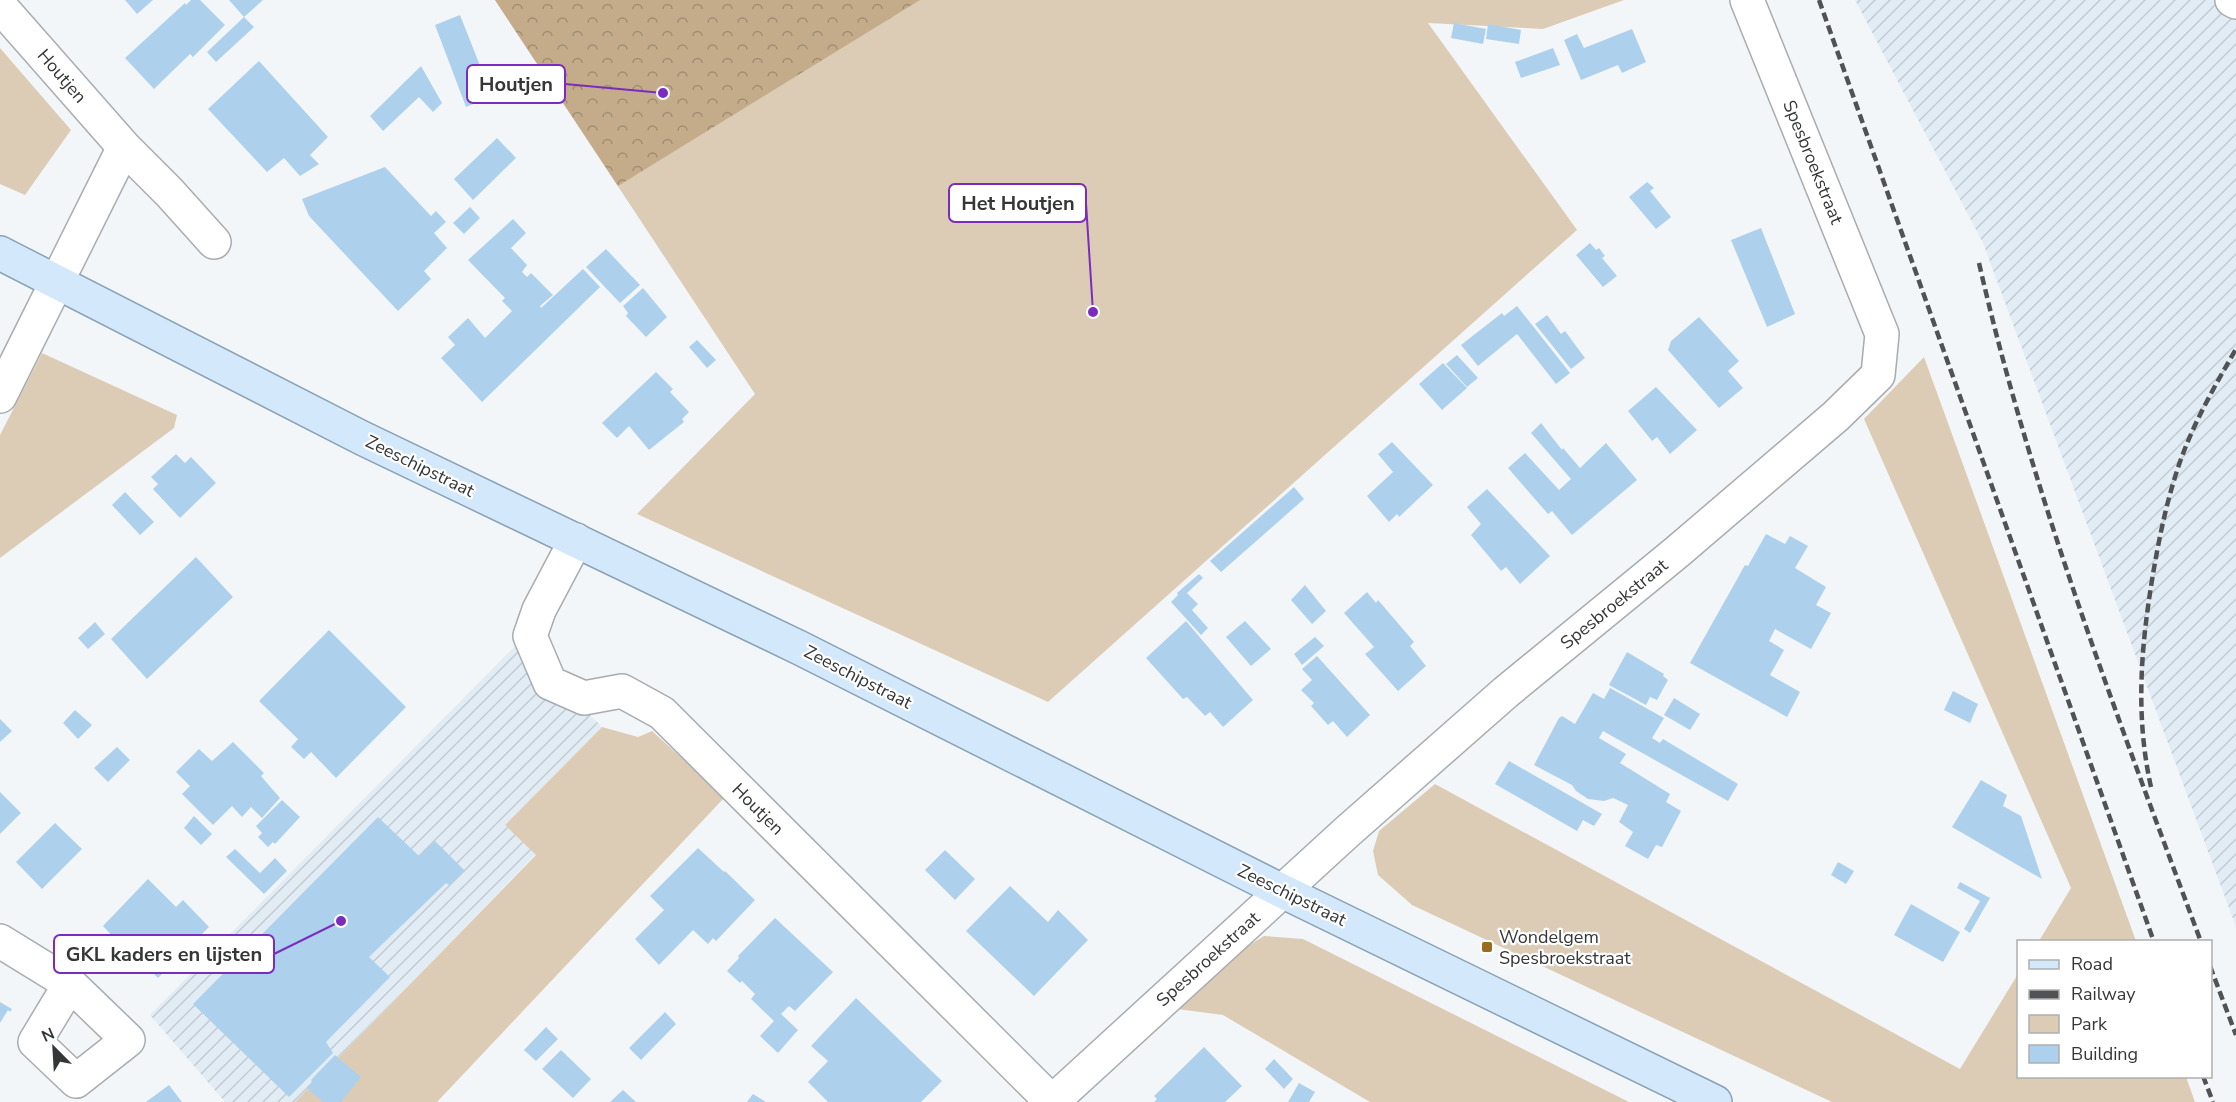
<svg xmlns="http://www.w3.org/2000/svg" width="2236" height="1102" font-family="'Nunito Sans',sans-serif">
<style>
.industrial{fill:url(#industrial-furrows)}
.green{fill:#ddccb5}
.forest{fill:url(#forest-crowns)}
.building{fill:#add1ec}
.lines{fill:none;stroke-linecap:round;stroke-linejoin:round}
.minor-casing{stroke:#a9acaf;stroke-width:36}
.major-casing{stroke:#88a1b5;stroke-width:36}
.minor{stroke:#fff;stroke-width:33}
.major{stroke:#d3e9fb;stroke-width:33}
.rail{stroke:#505254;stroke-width:4.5;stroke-dasharray:9 4.5;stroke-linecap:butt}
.poi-dot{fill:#9b6c1d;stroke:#fff;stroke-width:2}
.labels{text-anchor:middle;stroke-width:4.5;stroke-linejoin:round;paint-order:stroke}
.street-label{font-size:18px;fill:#343637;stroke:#fff}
.poi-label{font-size:18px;fill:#343637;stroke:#fff;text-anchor:start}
.leader{fill:none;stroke:#7b2cbf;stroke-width:2}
.callout-dot{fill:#7b2cbf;stroke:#fff;stroke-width:2}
.callout{fill:#fff;stroke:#7b2cbf;stroke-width:2}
.callout-label{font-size:20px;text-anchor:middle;font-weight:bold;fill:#343637}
</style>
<defs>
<pattern id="industrial-furrows" width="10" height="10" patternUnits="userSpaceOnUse" patternTransform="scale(1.5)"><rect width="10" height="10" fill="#e2ecf4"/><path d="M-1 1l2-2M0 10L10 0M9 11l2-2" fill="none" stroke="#c2cbd2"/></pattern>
<pattern id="forest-crowns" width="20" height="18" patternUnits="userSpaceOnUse" patternTransform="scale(1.5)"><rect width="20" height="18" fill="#c4ac8a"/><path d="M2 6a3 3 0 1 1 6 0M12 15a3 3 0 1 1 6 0" fill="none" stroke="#a08d72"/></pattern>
</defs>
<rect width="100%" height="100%" fill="#f3f6f9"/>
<path class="industrial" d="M1855,0H2236V927L1983,243Z
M518,643L602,727L505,825L536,854L295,1102H225L150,1015Z"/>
<path class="green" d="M495,0H1624L1543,29L1428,23L1577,230L1048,702L637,514L755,394Z
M0,48L71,130L25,195L0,184Z
M42,353L177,415L174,428L0,558V435Z
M1924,357L2136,941H2039L2071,888L1864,419Z
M602,727L638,737L652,731L725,797L437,1102H295L536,855L505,825Z
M1435,784L1960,1069L2018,974V1076L2186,1077L2195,1102H1832L1412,905L1378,875L1373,851L1379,831Z
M1264,936L1303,939L1629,1102H1370L1223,1015L1177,1009L1238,952Z"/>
<path class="forest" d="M495,0H920L618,186Z"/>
<path class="building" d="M125,0H153L137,14Z
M191,0H200L225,25L193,57L190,54L154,89L125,58L185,3L186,5Z
M229,0H263L244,17Z
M460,15L492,96L466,107L435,25Z
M244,17L254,27L216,62L207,52Z
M1454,23L1486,29L1483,44L1451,38Z
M1488,24L1521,30L1519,44L1486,39Z
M1632,29L1646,62L1622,73L1618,65L1581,80L1564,40L1577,34L1584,48Z
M1553,48L1560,65L1521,78L1515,62Z
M259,61L328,137L310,155L319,164L300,176L284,158L267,172L208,109Z
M421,66L442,103L433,112L419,97L383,131L370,116Z
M497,138L516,158L473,200L454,179Z
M385,167L431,216L436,211L446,222L434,233L447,248L424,271L431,279L398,311L309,216L302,199Z
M1647,182L1654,188L1650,191L1671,217L1656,229L1629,197Z
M470,207L480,218L464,234L453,223Z
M513,219L526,233L511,248L527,265L522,272L527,277L531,273L553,295L540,306L541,308L583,269L600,287L482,402L441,358L455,345L448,337L468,318L485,338L512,311L502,301L505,298L468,260Z
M1761,228L1795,314L1767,327L1731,240Z
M1590,243L1596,250L1599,248L1605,256L1602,258L1617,276L1603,287L1576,255Z
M606,249L640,285L620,303L586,267Z
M643,288L667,317L646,337L626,316L628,313L623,306Z
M1517,306L1570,373L1556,384L1517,334L1478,366L1461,345L1502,313L1504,316Z
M1547,315L1561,334L1565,331L1585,358L1571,369L1535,324Z
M1699,317L1739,361L1728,371L1743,388L1719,408L1668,350L1671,341Z
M697,340L716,360L707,368L689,347Z
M1457,355L1478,378L1467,387L1446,364Z
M1443,363L1467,388L1442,410L1419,384Z
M656,372L673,389L670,392L689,412L682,419L684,422L649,450L629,426L617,438L602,423Z
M1656,387L1697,430L1670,454L1657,437L1652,441L1628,411Z
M1541,423L1562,450L1563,448L1580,468L1606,443L1637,480L1572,535L1552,511L1548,514L1508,468L1525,453L1559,490L1571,479L1531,433Z
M1392,442L1433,485L1399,517L1397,514L1389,522L1367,496L1393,472L1378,454Z
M176,454L185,463L191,457L216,483L180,518L153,489L158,484L151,477Z
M1294,487L1304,499L1221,572L1210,561Z
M1487,489L1550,556L1520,584L1506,567L1501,571L1471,535L1481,524L1467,507Z
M125,492L154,522L140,535L112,505Z
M1766,534L1785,544L1790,536L1808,546L1795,568L1826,587L1816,605L1831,613L1811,649L1775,629L1769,641L1784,650L1770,675L1800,692L1787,717L1690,663L1745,565L1748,566Z
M196,557L233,597L147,679L111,639Z
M1199,574L1203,578L1187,593L1198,604L1192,610L1208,628L1201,635L1171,602L1178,595L1177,593Z
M1305,585L1326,611L1312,624L1291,600Z
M1367,592L1376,603L1378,600L1414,642L1410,646L1426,666L1398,691L1365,654L1374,647L1344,613Z
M1186,621L1253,700L1223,727L1210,712L1205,716L1187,697L1183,699L1146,658Z
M1245,621L1271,649L1251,666L1226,637Z
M95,622L105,634L88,649L78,638Z
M329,630L406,707L336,778L311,752L304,759L291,747L298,739L259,701Z
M1315,637L1324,646L1302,665L1294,654Z
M1627,652L1664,674L1663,676L1668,680L1657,700L1650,697L1646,705L1609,685Z
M1317,656L1370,715L1347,737L1333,721L1328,725L1311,706L1314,703L1301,690L1312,680L1302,669Z
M1610,688L1664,718L1652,738L1660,743L1663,739L1738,784L1728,801L1603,731L1599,738L1626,754L1620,763L1670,794L1666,802L1681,811L1662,847L1656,845L1648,859L1625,846L1633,832L1619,822L1628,805L1613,798L1604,801L1588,799L1576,791L1572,785L1534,765L1559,718L1562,716L1575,724L1593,693L1604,699Z
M1953,691L1978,704L1970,723L1944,710Z
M1674,698L1700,714L1690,730L1664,715Z
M75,710L92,725L78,739L63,723Z
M0,719L12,731L0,742Z
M233,742L264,773L261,776L280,798L262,818L251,807L242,817L232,806L213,825L182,794L190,786L176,772L199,749L212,761Z
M117,747L130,760L108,782L94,768Z
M1509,761L1602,814L1594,826L1583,820L1577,831L1495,784Z
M1981,780L2007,795L2003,806L2021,816L2042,879L1952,827Z
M0,792L21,813L0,834Z
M282,800L300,817L275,844L273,842L268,847L258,837L262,833L256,826Z
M194,816L212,834L201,845L184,828Z
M378,817L419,856L435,841L465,871L449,885L446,883L369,957L390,977L326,1042L333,1053L289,1097L193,1004Z
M55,823L82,849L42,889L16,862Z
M698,848L724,872L725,871L755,900L716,941L713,938L708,944L693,930L659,965L635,939L664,910L650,896Z
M235,849L260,873L275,858L287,871L264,894L226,857Z
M945,850L975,879L955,900L925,870Z
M1838,862L1854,871L1846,884L1831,875Z
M148,879L176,907L183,900L209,927L158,978L120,940L118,942L103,926Z
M1960,882L1990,898L1970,933L1964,929L1980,901L1957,888Z
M1010,886L1048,922L1058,910L1088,940L1034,996L966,931Z
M1911,904L1960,932L1943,962L1894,935Z
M775,918L833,972L795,1011L789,1006L781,1014L798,1030L778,1053L760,1036L774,1021L751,999L755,994L742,981L740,983L727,971L739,958L738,956Z
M856,998L942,1081L921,1102H828L808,1082L828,1061L811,1046Z
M0,1002L12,1009L10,1012L8,1010L0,1023Z
M665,1012L676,1024L641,1060L629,1048Z
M546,1027L558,1039L536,1061L524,1050Z
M1204,1047L1242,1086L1225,1102H1154L1157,1099L1154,1096Z
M561,1050L591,1079L573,1098L542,1069Z
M335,1055L361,1077L341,1102H323L307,1088L312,1082L311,1080Z
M1274,1059L1293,1079L1284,1089L1265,1069Z
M1299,1083L1315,1092L1309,1102H1288Z
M169,1085L182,1102H146Z
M623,1090L636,1102H610Z
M753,1094L766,1102H747Z"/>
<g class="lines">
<defs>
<path id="minor" d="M2232,0L2236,2
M0,6L124,147L169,192L214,242
M0,396L124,147
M576,540L539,610L530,636L550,683L584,698L622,691L662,713L1052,1102
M0,941L70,984L128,1040L76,1081L35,1042L70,984
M1052,1102L1348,831L1506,692L1677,552L1836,416L1878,375L1882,334L1747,0"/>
<path id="major" d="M0,253L362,438L800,648L1282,891L1715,1102"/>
</defs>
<use href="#minor" class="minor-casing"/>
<use href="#major" class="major-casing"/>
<use href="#minor" class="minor"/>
<use href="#major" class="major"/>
<path class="rail" d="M1819,0L2154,942
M1979,263C2032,495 2118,718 2201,942
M2151,787C2135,715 2141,646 2153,574C2160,533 2169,490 2184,451C2198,415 2217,382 2236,349
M2210,966L2236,1035
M2203,1076L2213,1102"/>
</g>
<rect class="poi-dot" x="1481" y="941" width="12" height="12" rx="3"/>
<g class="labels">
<g class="street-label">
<text transform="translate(62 76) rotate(49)" y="6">Houtjen</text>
<text transform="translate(1813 162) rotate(68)" y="6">Spesbroekstraat</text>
<text transform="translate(420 466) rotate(26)" y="6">Zeeschipstraat</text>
<text transform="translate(1614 604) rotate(-39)" y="6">Spesbroekstraat</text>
<text transform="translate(858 677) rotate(27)" y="6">Zeeschipstraat</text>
<text transform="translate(758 809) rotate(45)" y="6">Houtjen</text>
<text transform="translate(1292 895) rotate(26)" y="6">Zeeschipstraat</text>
<text transform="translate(1208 959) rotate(-42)" y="6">Spesbroekstraat</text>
</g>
<g class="poi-label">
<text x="1499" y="943">Wondelgem<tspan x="1499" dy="21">Spesbroekstraat</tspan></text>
</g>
</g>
<path class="leader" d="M663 93L565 84M1093 312L1086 203M341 921L274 954"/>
<g class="callout-dot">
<circle cx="663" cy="93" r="6"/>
<circle cx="1093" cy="312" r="6"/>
<circle cx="341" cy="921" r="6"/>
</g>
<g class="callout">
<rect x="467" y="65" width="98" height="38" rx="6"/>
<rect x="949" y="184" width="137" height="38" rx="6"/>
<rect x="54" y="935" width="220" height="38" rx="6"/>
</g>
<g class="callout-label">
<text x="516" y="91">Houtjen</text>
<text x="1018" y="210">Het Houtjen</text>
<text x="164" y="961">GKL kaders en lijsten</text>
</g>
<rect x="2017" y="940" width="195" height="138" fill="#ffffff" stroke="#aeafaf" stroke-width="1.5"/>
<rect x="2029" y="960" width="30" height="9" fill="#d3e9fb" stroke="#aeafaf" stroke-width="1.5"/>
<text x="2071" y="970" font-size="18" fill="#343637">Road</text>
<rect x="2029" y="990" width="30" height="9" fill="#505254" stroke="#aeafaf" stroke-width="1.5"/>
<text x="2071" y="1000" font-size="18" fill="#343637">Railway</text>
<rect x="2029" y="1015" width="30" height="18" fill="#ddccb5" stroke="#aeafaf" stroke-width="1.5"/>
<text x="2071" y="1030" font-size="18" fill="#343637">Park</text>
<rect x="2029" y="1045" width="30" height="18" fill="#add1ec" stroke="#aeafaf" stroke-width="1.5"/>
<text x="2071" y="1060" font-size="18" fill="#343637">Building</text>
<g transform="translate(54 1048) rotate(336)" stroke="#ffffff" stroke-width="4.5" paint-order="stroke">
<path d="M0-4.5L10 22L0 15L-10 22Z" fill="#343637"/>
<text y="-9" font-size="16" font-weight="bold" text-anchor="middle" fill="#343637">N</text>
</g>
</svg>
